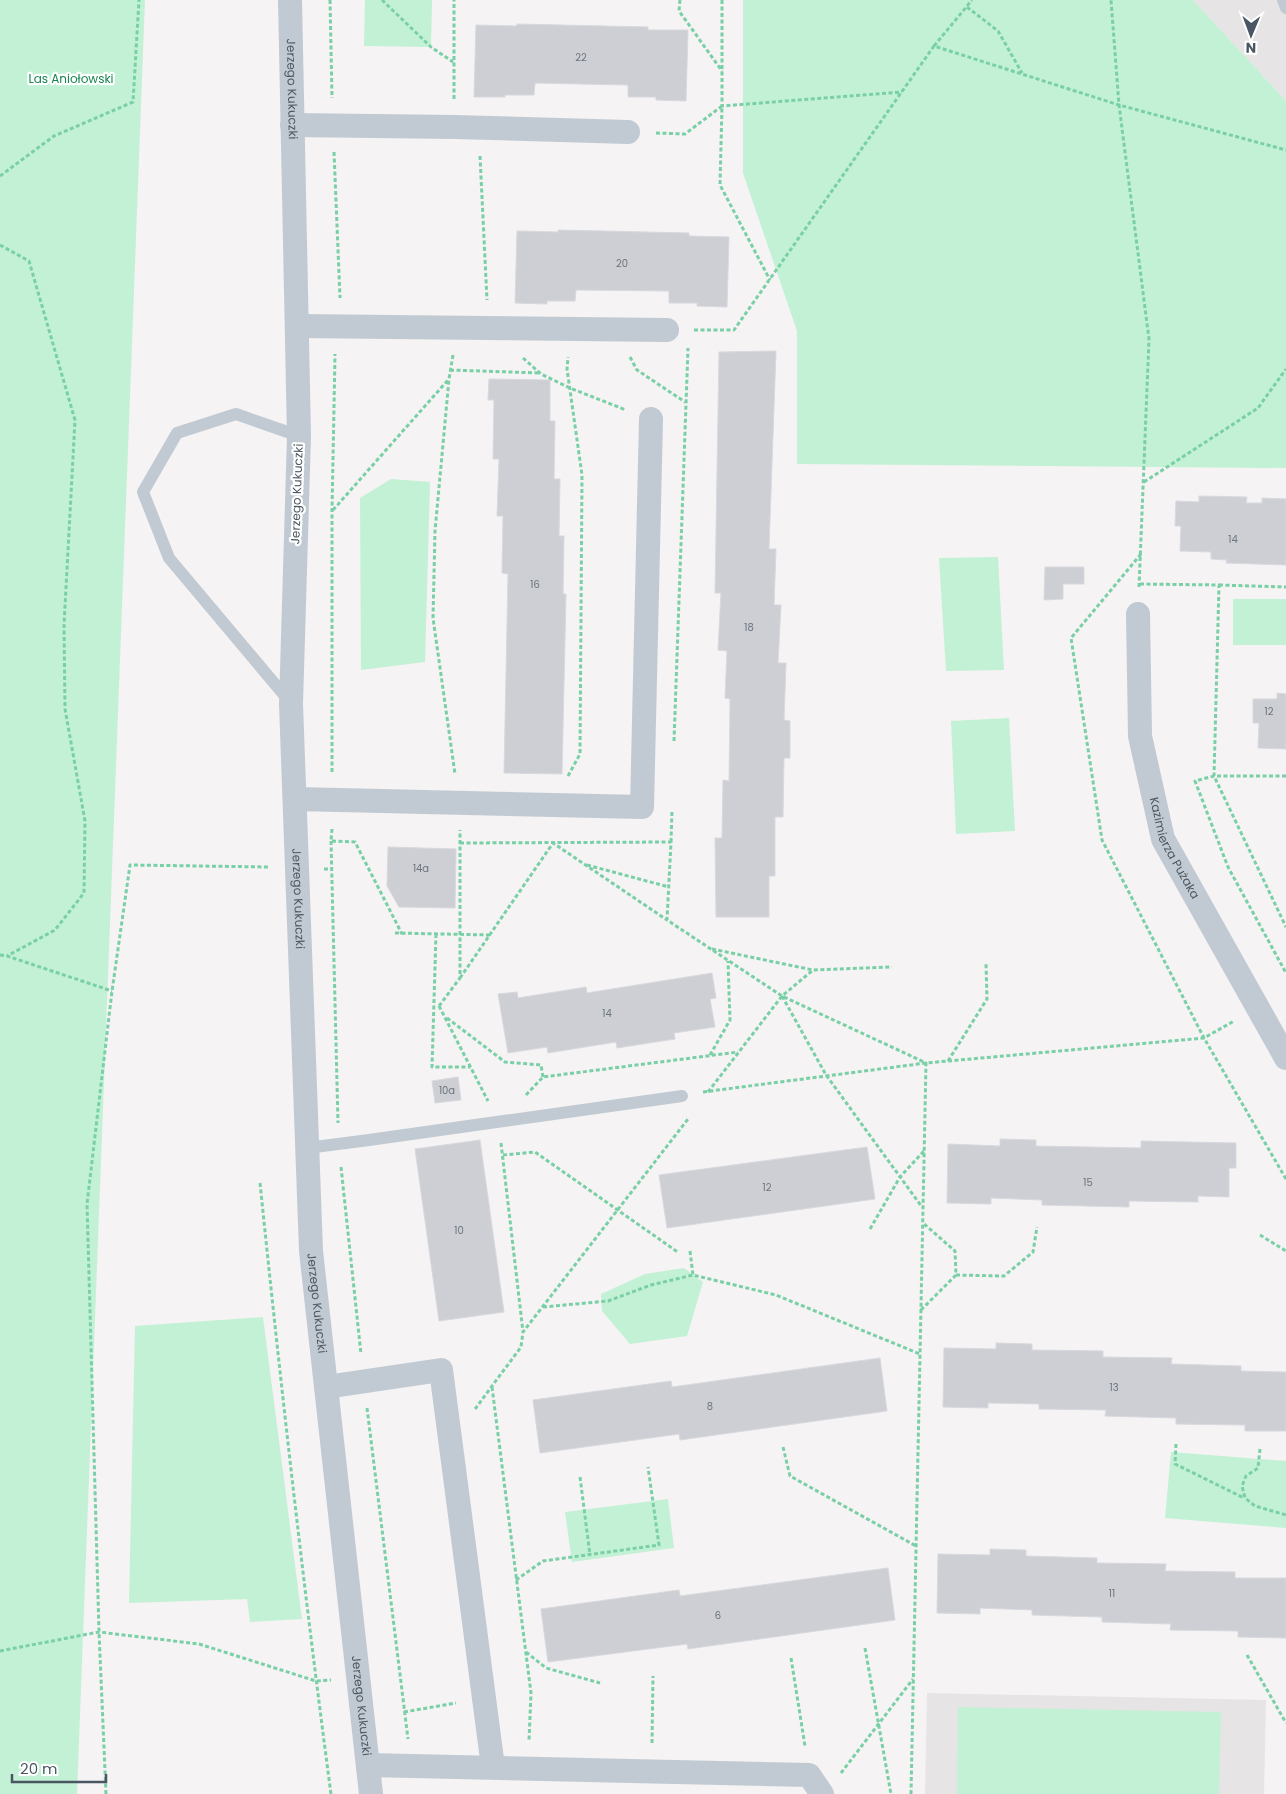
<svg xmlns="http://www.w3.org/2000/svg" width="1286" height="1794" font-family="Poppins,sans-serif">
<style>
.education{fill:#e6e4e5}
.green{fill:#c3f1d5}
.building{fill:#cdcfd5;stroke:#d7d9de}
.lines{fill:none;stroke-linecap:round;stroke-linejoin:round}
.path{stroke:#7ad0a6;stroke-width:3;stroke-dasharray:4 2.5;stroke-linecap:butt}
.service{stroke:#c1cad2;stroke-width:12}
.minor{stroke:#c1cad2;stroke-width:24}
.labels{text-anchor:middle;stroke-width:4.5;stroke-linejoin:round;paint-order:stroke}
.number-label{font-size:10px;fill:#6b747e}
.park-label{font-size:12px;fill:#17864f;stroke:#fff}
.street-label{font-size:12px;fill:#4a5661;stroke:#fff}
</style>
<rect width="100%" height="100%" fill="#f5f3f3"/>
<path class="education" d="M1193,0H1286V101Z
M927,1693L1266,1700L1264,1794H925Z"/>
<path class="green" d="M0,0H145L77,1794H0Z
M365,0H432L431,47L364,46Z
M743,0H1193L1286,101V468L797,464V331L743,173Z
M391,479L430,482L425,662L361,670L360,498Z
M998,557L1004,670L946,671L939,558Z
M1233,599H1286V645H1233Z
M1009,718L1015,831L956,834L951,721Z
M684,1268L703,1282L687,1336L630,1344L602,1311L601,1294L645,1274Z
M263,1317L302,1619L250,1622L247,1599L129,1603L135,1326Z
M1171,1452L1286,1461V1528L1165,1518Z
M668,1499L674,1548L572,1562L565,1512Z
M958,1707L1221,1712L1219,1794H957Z"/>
<path class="building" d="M517,24L648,27V30H688L686,101L656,100V97H628V85L535,83L534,95H505V97H474L476,25L517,26Z
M558,230L689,233V236L729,237L727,307L697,306V303H669V291L576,290L575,301H547V304L515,303L517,231L558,232Z
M776,351L769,549H776L774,605H781L778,663H786L784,720L790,721V758H784L783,817H775V876H769V917H716L715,838H722L723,780L729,781L730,699L725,698L727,651L718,650L721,593H715L719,352Z
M489,379L550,380V421H555L554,479H560L559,536H564L563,594H566L562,774L504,773L508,574L502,573L503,516H497L499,459H493L494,400H488Z
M1199,496L1247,497L1246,503H1262V498L1286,499V565L1226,563L1227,560L1211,559V552L1180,551L1181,526H1175L1176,501L1199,502Z
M1045,567H1084V584H1063V599L1044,600Z
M1277,693L1286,694V749L1258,748L1259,723H1253V699H1277Z
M388,847L456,849L455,908L399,907L387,886Z
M712,973L716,998L710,999L715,1027L674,1033L675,1039L617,1048L616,1042L548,1053L547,1047L508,1053L498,994L517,992L518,998L586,987L587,993Z
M458,1077L461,1100L435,1103L432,1081Z
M1000,1139L1036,1140V1146L1141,1148V1141L1236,1143V1168H1229V1197L1198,1196V1202L1129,1201V1207L1042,1205V1200L991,1198V1204L947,1203L948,1144L1000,1146Z
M480,1140L504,1312L439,1321L415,1149Z
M867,1147L875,1199L667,1228L659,1175Z
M996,1343L1032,1344V1350L1103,1351V1357L1172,1358L1171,1364L1241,1366V1371L1286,1372V1431H1245V1425L1176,1424V1418L1105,1416L1106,1410L1039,1409V1404L988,1403V1408L943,1407L944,1348L996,1349Z
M880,1358L887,1411L680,1440L679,1434L540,1453L533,1400L671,1381L672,1387Z
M990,1549L1026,1550V1556L1097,1558V1563L1166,1564L1165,1571L1235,1572V1578H1286V1638L1238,1637V1631L1170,1630L1171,1624L1102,1622V1617L1032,1615V1610L980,1608V1614L937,1613L938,1554L990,1555Z
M888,1568L895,1620L688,1649L687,1644L548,1662L541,1609L679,1590L680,1596Z"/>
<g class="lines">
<path class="path" d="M330,0L332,98
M382,0L431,47L453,62
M680,0L679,11L722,71
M722,0V106L902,92
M967,7L998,31L1022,73
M934,46L972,0
M454,99V0
M656,133L685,134L722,106L720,185L770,280
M334,152L340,298
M480,156L487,300
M0,176L54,136L133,102L139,0
M0,245L29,261L75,420L64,625L65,709L85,821L84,893L55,930L7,956
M694,330H734L934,46L1119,105L1111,0
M453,355L449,379L435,531L433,618L455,774
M630,357L637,370L685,402
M523,358L541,374L570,388L626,410
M450,370L540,373
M1144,482L1258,408L1286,369
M333,510L448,380
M1141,554L1071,638L1102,840L1204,1038L1286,1179
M1140,584L1219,585L1214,776L1286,927
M1219,585L1286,587
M1139,587L1149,339L1119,105L1286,150
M674,741L688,348
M332,772V511L335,354
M568,776L580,754L582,475L567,369L568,357
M1286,776H1214L1195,781L1228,867L1286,973
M332,829L331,841L355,842L402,934
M331,841L338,1123
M671,842L672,810
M460,843L671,842L667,920L782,996L926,1063L911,1794
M587,865L669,887
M324,869H332
M395,933L490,935
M436,934L432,1067H471
M712,949L813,970L892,967
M0,955L7,956L112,991
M460,978L553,843L667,920
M782,996L826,1075L922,1207
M439,1006L460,978V830
M439,1006L488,1101
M447,1018L505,1062L541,1065L543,1077
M710,1055L730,1020L728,961
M948,1061L987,999L986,963
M703,1092L926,1063L1204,1038L1234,1021
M708,1092L782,996L813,970
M526,1095L543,1077L738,1052
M501,1143L523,1332
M503,1155L535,1152L679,1253
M341,1167L361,1354
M260,1183C281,1387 304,1591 331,1794
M870,1229L900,1177L924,1151
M1260,1235L1286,1251
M690,1251L693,1275L776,1295L920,1354
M956,1275L1004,1276L1033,1252L1037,1227
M543,1307L608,1301L651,1285L693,1275
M921,1310L956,1275L955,1251L923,1223
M492,1387L531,1693L529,1740
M367,1408L408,1739
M475,1409L521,1347L523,1332L688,1119
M1176,1444L1175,1464L1244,1498
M783,1447L790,1476L916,1546
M1260,1449L1258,1468L1246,1476L1242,1486L1245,1498L1255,1506L1286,1515
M580,1477L590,1555
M516,1580L543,1561L659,1545L648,1467
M865,1648L891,1794
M0,1651L99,1632L199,1644L316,1681L331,1680
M526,1652L546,1668L600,1683
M1247,1655L1286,1723
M791,1658L805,1746
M404,1712L456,1703
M652,1743L653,1676
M841,1773L913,1679
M106,1794L99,1632L87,1204L112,991L130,865L270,867"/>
<path class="service" d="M1283,0L1286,8
M290,702L169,558L143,492L177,433L236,414L299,436
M307,1148L369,1140L682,1096"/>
<g class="minor">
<path id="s1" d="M290,0L299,436L291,704L311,1251L371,1794"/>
<path d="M292,125L454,127L628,132"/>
<path d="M297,326L667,330"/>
<path id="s2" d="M1138,614L1140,736L1163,839L1286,1058"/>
<path d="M295,799L642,807L651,419"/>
<path d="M326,1387L441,1370L493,1767"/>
<path d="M368,1765L809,1775L822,1794"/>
</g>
</g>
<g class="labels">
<g class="number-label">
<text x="581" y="61">22</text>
<text x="622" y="267">20</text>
<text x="1233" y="543">14</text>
<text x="535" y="588">16</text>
<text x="749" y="631">18</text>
<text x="1269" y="715">12</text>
<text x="421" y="872">14a</text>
<text x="607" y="1017">14</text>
<text x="447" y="1094">10a</text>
<text x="1088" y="1186">15</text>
<text x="767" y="1191">12</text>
<text x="459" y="1234">10</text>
<text x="1114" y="1391">13</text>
<text x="710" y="1410">8</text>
<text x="1112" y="1597">11</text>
<text x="718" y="1619">6</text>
</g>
<g class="park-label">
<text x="71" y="83">Las Aniołowski</text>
</g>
<g class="street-label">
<text dy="4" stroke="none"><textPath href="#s1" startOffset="89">Jerzego Kukuczki</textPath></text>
<text transform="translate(297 494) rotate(-88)" y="4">Jerzego Kukuczki</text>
<text dy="4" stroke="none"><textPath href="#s2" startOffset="240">Kazimierza Pużaka</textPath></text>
<text dy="4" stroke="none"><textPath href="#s1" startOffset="899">Jerzego Kukuczki</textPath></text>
<text dy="4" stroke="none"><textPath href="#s1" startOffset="1304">Jerzego Kukuczki</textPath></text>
<text dy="4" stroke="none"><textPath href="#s1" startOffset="1709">Jerzego Kukuczki</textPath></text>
</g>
</g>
<g transform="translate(1251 35) rotate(181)" stroke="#ffffff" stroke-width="4" paint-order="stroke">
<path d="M0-4L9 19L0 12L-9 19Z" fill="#4a5661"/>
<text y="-8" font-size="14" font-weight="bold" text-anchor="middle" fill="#4a5661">N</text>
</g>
<path d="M12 1774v8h94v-8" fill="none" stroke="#4a5661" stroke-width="2.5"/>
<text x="20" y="1774" font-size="15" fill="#4a5661" stroke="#ffffff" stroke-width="4" paint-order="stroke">20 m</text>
</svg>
